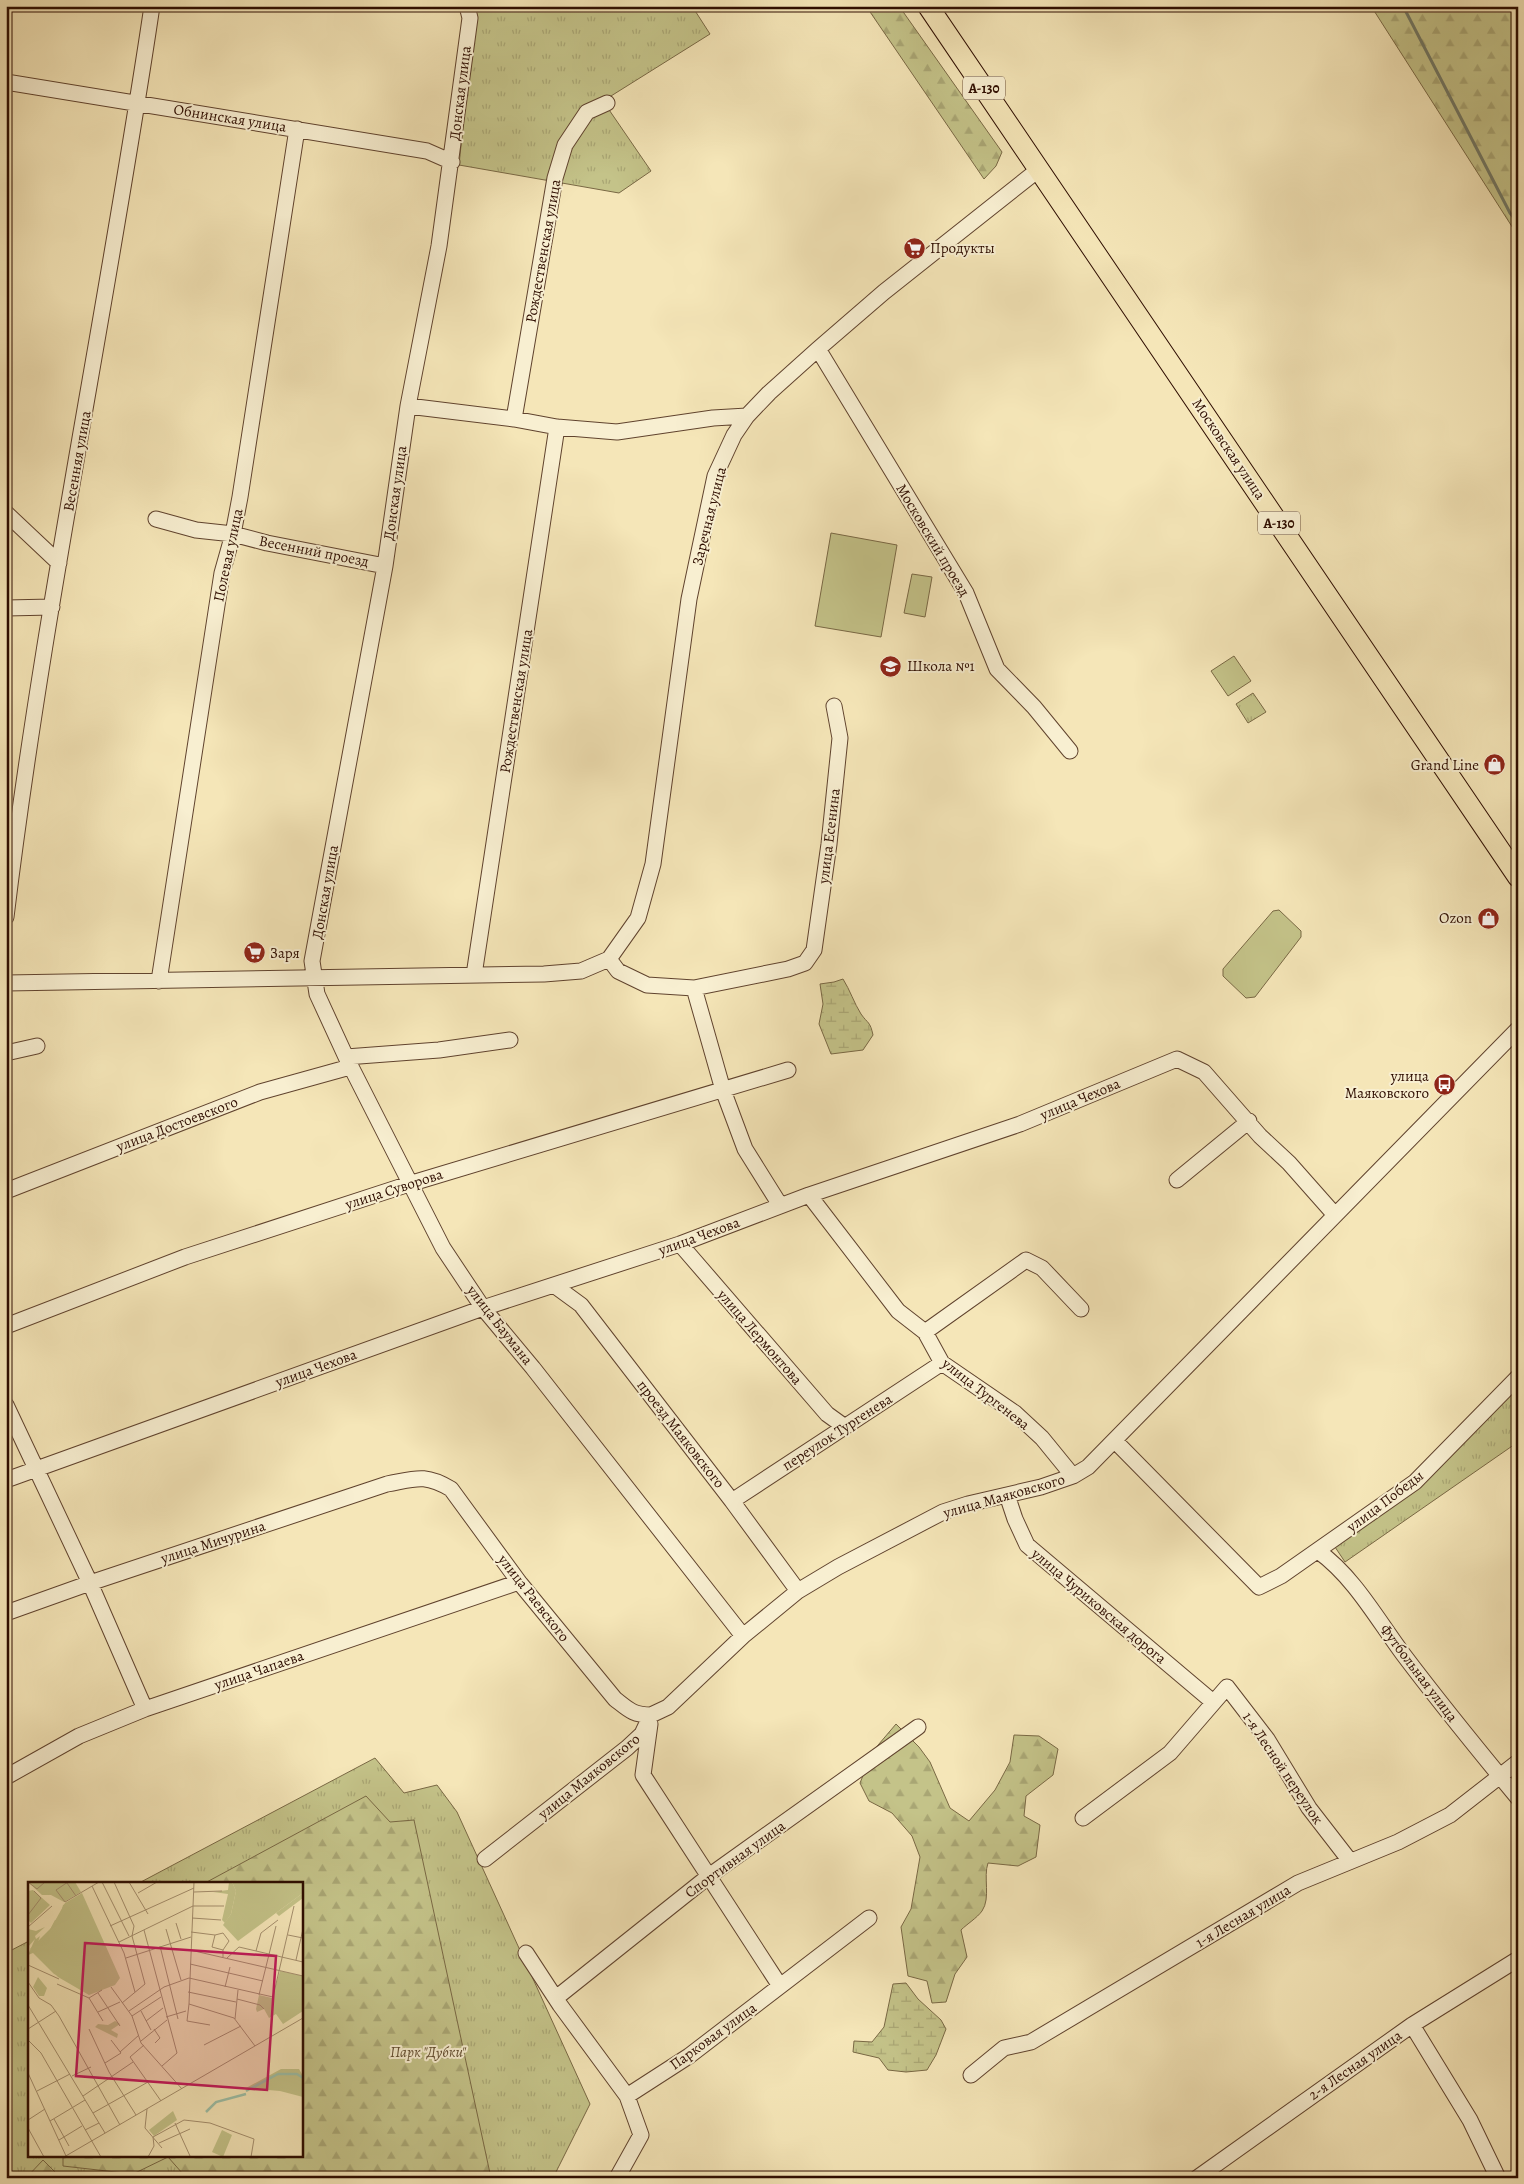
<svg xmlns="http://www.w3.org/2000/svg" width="1524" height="2184" font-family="Alegreya,serif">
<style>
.grass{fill:url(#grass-tufts);stroke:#796844}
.forest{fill:url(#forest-firs);stroke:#796844}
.wetland{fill:url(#wetland-marsh);stroke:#796844}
.pitch{fill:#c4c389;stroke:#796844}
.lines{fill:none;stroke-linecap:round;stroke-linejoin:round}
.stream{stroke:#717865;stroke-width:3}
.minor-casing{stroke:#60432e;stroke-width:17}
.major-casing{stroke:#2e0d00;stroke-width:22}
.minor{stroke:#f8efd1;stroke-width:15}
.major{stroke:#f5e6b8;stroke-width:20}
.labels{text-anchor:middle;stroke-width:4;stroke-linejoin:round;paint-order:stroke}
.shield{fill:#f8efd1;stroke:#6b513f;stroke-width:1}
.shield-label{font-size:14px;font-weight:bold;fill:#2e0d00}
.street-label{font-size:15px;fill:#2e0d00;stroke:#f8efd1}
.poi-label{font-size:15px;fill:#2e0d00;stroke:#f8efd1;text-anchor:start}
.park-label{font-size:15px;font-style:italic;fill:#624d30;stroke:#f8efd1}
.inset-river{fill:none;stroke:#9dc0a8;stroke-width:2.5}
.inset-road{fill:none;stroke:#a58f6e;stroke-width:1}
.view{fill:#c2185b;fill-opacity:0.15;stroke:#c2185b;stroke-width:2.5}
.inset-edge{fill:none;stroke:#2e0d00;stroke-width:2.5}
</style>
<defs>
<pattern id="grass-tufts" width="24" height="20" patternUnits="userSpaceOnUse" patternTransform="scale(1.25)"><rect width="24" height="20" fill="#c4c389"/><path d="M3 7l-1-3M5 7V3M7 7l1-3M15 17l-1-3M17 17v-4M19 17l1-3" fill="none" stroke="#a9a674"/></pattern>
<pattern id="forest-firs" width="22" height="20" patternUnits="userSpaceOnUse" patternTransform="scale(1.25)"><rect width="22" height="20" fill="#c4c389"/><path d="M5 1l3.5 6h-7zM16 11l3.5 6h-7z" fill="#a9a674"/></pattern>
<pattern id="wetland-marsh" width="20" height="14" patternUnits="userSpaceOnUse" patternTransform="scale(1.25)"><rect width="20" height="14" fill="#c4c389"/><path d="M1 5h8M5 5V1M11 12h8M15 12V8" fill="none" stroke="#a9a674"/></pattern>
</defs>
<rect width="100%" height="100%" fill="#f5e6b8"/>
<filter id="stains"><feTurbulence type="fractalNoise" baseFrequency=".004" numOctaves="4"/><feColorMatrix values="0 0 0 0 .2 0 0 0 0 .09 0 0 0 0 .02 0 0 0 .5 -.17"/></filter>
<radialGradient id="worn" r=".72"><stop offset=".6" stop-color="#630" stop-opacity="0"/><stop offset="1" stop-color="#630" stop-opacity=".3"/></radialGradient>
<path class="grass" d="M472,6H692L710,34L603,101L651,171L619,193L459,165L474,19Z
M1253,693L1266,712L1248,723L1236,704Z
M1518,1384V1442L1345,1562L1333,1544Z
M375,1758L404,1793L437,1785L457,1812L590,2104L553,2178H6V1953L29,1941V2155H301V1883H139Z"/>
<path class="forest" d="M866,6H899L1002,152L996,166L984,179Z
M1371,6H1518V236Z
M896,1724L919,1747L930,1762L950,1808L969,1821L995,1790L1010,1762L1014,1735L1039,1736L1058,1749L1053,1775L1026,1796L1024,1816L1040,1825L1036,1857L1018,1866L988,1863C983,1877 991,1898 982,1911C977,1918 967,1924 961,1930L967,1957L955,1974L946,2002L932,2003L927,1981L908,1976L901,1927L911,1909L920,1857L912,1836L892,1813L869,1801L860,1783L873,1751Z
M366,1796L390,1822L414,1820L491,2178H199L183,2174L168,2157L133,2174L63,2166V2155H301V1883H205Z
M43,2160L61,2178H26Z"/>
<path class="wetland" d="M843,979C850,990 854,1003 861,1014C868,1024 870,1021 873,1035L863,1050L831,1054L819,1024L823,1004L820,984L834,982Z
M906,1983L918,1999L941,2020L946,2029L936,2055L927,2070L906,2072L888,2070L879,2058L853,2052L854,2041L872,2042L884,2027L893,1984Z"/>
<path class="pitch" d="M831,533L897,545L881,637L815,626Z
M912,574L932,577L925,617L904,613Z
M1234,656L1251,681L1228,696L1211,671Z
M1279,910L1301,931V937L1255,997L1246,998L1223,976V969L1273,911Z"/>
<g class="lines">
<path class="stream" d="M1403,6L1510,213L1518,223"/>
<defs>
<path id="minor" d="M467,6L470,18L439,246L408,406L385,566L312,961L317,994L346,1057L443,1248L483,1308L533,1368L743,1636
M6,82L427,151L452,162
M818,349L966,593L997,669L1034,707L1070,751
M408,406L514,419L557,427L617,432L713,418L747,416
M514,419L555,178L565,145L587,112L607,103
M6,513L59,563
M156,519L196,530L233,534L267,543L385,566
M6,608L52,607
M6,917C43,612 107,310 152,6
M609,959L638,918L653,864L689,599L715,476L734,435L747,416L769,393L818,349L884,292L1038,170
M609,959L618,971L647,985L694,988L788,969L805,963L814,950L829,844L840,738L834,706
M474,975L557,427
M159,981L222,573L233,534L240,497L297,129
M6,983L544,974L581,971L609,959
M694,988L723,1090L745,1149L780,1205
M6,1053L37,1046
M346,1057L439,1050L510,1040
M1177,1180L1249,1121
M6,1191L260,1092L350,1067
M809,1195L898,1311L925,1332L942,1363L1015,1413L1042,1438L1073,1476
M680,1244L827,1414L845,1427
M555,1286L581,1305L732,1501L798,1591
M6,1326L185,1257L409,1184L788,1070
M925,1332L1026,1260L1042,1268L1081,1309
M6,1405L90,1583L145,1709
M1115,1441L1259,1587L1281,1576L1415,1482L1518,1377
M6,1480L483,1308L680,1244L809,1195L1020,1124L1177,1059L1204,1072L1260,1136L1289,1163L1335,1215
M1007,1495L1015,1519L1027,1545L1213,1702
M732,1501L942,1363
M1318,1551C1354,1577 1377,1619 1403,1654C1440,1703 1479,1751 1518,1798
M6,1613L90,1583L387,1484C415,1479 424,1473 451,1489L519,1582L615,1699C629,1710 633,1715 651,1715
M650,1724L643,1775L780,1986
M6,1777L79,1736L145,1709L519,1582
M1083,1818L1170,1753L1227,1687L1267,1739L1309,1808L1350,1861
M485,1859L627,1748L642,1734L651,1715L668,1707L743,1636L798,1591L838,1567L943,1512L968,1504L1041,1487L1073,1476L1088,1467L1518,1029
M526,1953L560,2005L627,2096L641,2135L617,2178
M556,1998L709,1876L918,1727
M1412,2025L1470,2120L1498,2178
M971,2075L1004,2048L1031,2042L1298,1883L1398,1842L1450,1815L1518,1762
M627,2096L689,2056L869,1918
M1197,2178L1412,2025L1518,1959"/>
<path id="major" d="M928,6L1518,877"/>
</defs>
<use href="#minor" class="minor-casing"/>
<use href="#major" class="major-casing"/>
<use href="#minor" class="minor"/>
<use href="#major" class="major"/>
</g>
<defs>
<symbol id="supermarket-disc" viewBox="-11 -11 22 22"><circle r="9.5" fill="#8f2418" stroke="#f8efd1"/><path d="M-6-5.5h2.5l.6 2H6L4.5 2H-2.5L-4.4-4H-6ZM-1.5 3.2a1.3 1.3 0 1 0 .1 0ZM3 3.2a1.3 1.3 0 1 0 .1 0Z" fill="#fff"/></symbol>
<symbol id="school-disc" viewBox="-11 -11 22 22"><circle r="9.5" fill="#8f2418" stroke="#f8efd1"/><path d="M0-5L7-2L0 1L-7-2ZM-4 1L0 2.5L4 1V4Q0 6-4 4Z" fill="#fff"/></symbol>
<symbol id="shop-disc" viewBox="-11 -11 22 22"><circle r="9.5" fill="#8f2418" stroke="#f8efd1"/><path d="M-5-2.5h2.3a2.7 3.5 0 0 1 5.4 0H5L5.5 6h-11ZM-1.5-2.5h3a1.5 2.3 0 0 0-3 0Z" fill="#fff"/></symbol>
<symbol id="bus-disc" viewBox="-11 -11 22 22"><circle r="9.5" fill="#8f2418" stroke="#f8efd1"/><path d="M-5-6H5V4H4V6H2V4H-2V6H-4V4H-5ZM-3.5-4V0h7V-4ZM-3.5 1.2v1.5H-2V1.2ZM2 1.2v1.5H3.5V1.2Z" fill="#fff"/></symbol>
</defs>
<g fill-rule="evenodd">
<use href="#supermarket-disc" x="902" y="236" width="25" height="25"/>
<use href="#school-disc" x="878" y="654" width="25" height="25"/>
<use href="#shop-disc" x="1482" y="752" width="25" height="25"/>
<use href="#shop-disc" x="1476" y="906" width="25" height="25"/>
<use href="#supermarket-disc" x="242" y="940" width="25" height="25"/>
<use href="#bus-disc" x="1432" y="1072" width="25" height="25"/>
</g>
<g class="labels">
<g class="shield">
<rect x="963" y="76.5" width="42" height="23" rx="4"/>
<rect x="1258" y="511.5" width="42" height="23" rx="4"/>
</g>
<g class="shield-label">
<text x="984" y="93">А-130</text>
<text x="1279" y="528">А-130</text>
</g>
<g class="street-label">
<text transform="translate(460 93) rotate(-83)" y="5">Донская улица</text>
<text transform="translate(230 118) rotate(9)" y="5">Обнинская улица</text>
<text transform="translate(543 251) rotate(-80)" y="5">Рождественская улица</text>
<text transform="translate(1229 449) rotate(56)" y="5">Московская улица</text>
<text transform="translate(77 461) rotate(-80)" y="5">Весенняя улица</text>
<text transform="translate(395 493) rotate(-82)" y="5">Донская улица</text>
<text transform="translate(709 516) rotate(-76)" y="5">Заречная улица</text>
<text transform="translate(933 540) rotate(59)" y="5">Московский проезд</text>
<text transform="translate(314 551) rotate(11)" y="5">Весенний проезд</text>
<text transform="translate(228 555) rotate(-78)" y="5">Полевая улица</text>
<text transform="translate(516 701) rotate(-81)" y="5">Рождественская улица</text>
<text transform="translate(829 836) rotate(-83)" y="5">улица Есенина</text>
<text transform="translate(325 892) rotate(-80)" y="5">Донская улица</text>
<text transform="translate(1080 1099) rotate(-23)" y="5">улица Чехова</text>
<text transform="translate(177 1124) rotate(-21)" y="5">улица Достоевского</text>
<text transform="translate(394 1189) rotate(-18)" y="5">улица Суворова</text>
<text transform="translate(699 1236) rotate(-20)" y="5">улица Чехова</text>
<text transform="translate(500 1325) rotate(52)" y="5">улица Баумана</text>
<text transform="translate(760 1337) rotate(49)" y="5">улица Лермонтова</text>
<text transform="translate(316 1368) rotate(-20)" y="5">улица Чехова</text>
<text transform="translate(986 1394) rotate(38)" y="5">улица Тургенева</text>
<text transform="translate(837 1432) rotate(-33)" y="5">переулок Тургенева</text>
<text transform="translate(681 1434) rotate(52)" y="5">проезд Маяковского</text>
<text transform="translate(1004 1496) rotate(-16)" y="5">улица Маяковского</text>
<text transform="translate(1385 1501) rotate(-37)" y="5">улица Победы</text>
<text transform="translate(213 1542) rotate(-18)" y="5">улица Мичурина</text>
<text transform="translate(534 1598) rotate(52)" y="5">улица Раевского</text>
<text transform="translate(1099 1606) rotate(40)" y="5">улица Чуриковская дорога</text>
<text transform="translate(259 1670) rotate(-19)" y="5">улица Чапаева</text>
<text transform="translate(1419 1673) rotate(53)" y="5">Футбольная улица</text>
<text transform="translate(1283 1768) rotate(56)" y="5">1-я Лесной переулок</text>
<text transform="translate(589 1776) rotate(-39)" y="5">улица Маяковского</text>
<text transform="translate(735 1859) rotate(-36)" y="5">Спортивная улица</text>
<text transform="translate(1243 1916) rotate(-31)" y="5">1-я Лесная улица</text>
<text transform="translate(713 2036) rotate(-36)" y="5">Парковая улица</text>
<text transform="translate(1355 2065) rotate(-35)" y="5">2-я Лесная улица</text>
</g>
<g class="poi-label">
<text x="930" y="253">Продукты</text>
<text x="907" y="671">Школа №1</text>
<text x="1479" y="770" text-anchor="end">Grand Line</text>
<text x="1472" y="923" text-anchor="end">Ozon</text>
<text x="270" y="958">Заря</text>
<text x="1429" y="1081" text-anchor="end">улица<tspan x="1429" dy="17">Маяковского</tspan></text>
</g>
<g class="park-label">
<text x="428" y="2057">Парк "Дубки"</text>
</g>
</g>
<g transform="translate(28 1882)">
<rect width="275" height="275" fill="#f5e6b8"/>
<path d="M204,0H275V11L210,59L195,43L203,32L208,9ZM54,11L92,96L87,103L61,113L30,95L2,67L23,46L37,21ZM252,89L275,94V129L255,142L248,132L241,136L236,127L229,130L228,127L231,113L244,116Z" fill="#c4c389"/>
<path d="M201,0H204L208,9L203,32L197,41L194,38L200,12L185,10L200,8ZM275,11V16L251,34L248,31ZM54,14L64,47L51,56L59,65L51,72L45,67L35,85L14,63L27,38L31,39L35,23ZM17,45L7,54L8,57L12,54L8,66L39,97L26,92L5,71L0,73L7,57L0,65V47L8,49ZM59,67L77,70L89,95L87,99L48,102V95L59,76ZM10,95L19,106L16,114H11L5,105ZM87,139L92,142L83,148L90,152L89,156L67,145L70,142L80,143ZM253,187H271L275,194V215L252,209L218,206ZM145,229L149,238L126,254L121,248Z" fill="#c4c389"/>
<path d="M0,0H47L53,10L36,20L23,13H14ZM5,8L22,23L3,41L0,38V9Z" fill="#c4c389"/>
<path d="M194,248L204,253L195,275L184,270Z" fill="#c4c389"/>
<path class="inset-river" d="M218,209L250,192H269L275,196M178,230L188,220L218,212"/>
<path class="inset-road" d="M0,0L9,7L17,0M40,0L28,8L37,20L71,0M74,0L101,54M86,0L106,44L104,54L117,102L94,121M101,0L120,32M39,1L48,14M64,4L96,71L107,110M166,10L194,9M110,11L129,0M0,33L13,16L6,9M164,36L193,38M148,41L153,57M82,44L166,6M0,45L24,24M138,47L153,98M116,48L149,171L134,184M163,50L187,53L184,65L195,68V75M187,53L195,51L201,59L195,68M260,53L275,56M91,60L165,24H196M132,64L150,137M162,68L275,94M228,69L233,51L250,38M98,76L163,55M199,76L211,65L275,80M268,78L275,47M162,82L235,99M0,83L31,97M0,100L11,116L23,123L31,134L92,243M29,102L61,116M83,105L104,134L113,161L154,207M197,105L202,85M160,110L208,120M70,111L92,144M231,113L248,44M61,116L75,139M61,116L74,108M209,117L232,123L236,127M161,122L166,0M161,122L206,136L227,164M161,122L159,139L182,143M0,123L77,251M101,129L136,105L161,96L245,115L266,24M113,129L123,148M70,130L92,120M104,134L133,115M138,135L158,129M207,137L210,108M118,139L135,126M0,147L28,129M61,147L81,190L108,233M126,147L132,156L127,161M0,158L13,171L73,275M113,159L139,138M116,163L102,175L133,219M176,163L213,144M92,170L111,153M77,181L93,171L83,158M0,191L38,274M44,194L63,185M9,209L42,192M55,214L105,180M119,227L117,246L134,266M65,231L120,200M26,237L41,264M0,238L17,227M22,239L57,218M147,241L162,274M0,246L16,275M57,248L71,241M125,255L156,238L182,241L226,257L223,275M31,258L54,244M131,261L162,247M36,275L275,136M120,275L126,264L125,255"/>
<path class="view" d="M57,61L248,74L239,208L48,194Z"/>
<rect width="275" height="275" class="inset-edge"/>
</g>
<rect width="1524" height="2184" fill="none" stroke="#f5e6b8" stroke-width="25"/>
<rect x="8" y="8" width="1509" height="2169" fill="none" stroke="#2e0d00" stroke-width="2.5"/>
<rect x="12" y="12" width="1499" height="2159" fill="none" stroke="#2e0d00"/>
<rect width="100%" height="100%" filter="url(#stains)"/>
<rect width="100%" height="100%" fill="url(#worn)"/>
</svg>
